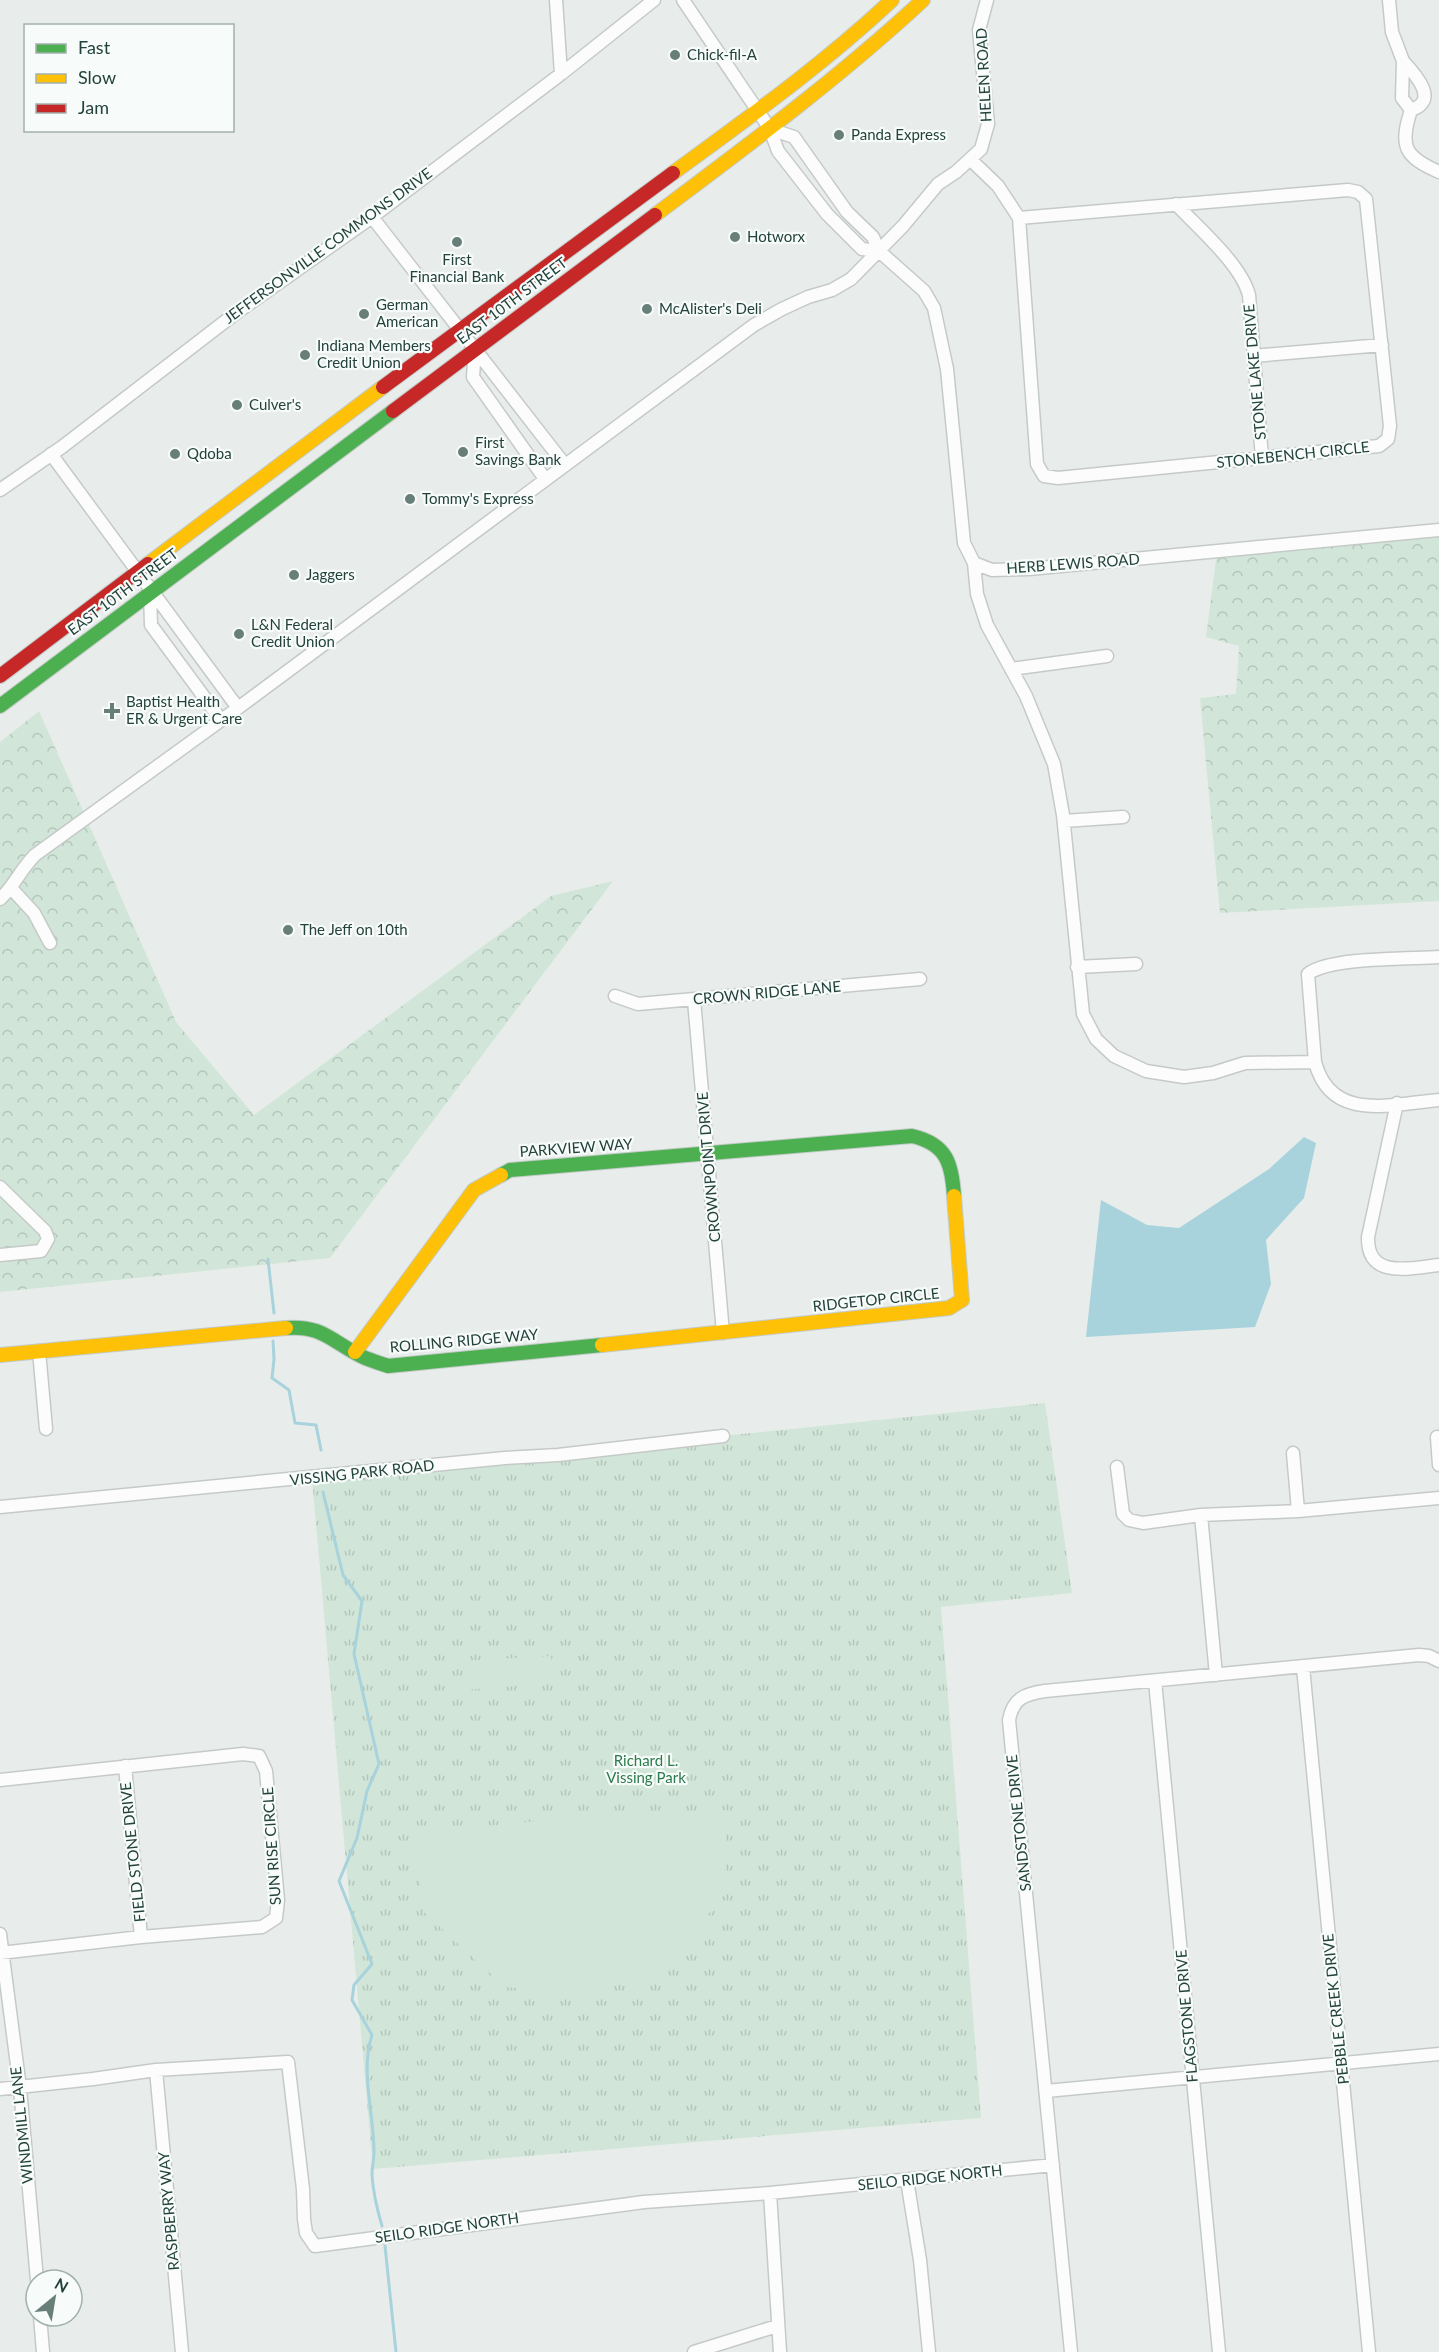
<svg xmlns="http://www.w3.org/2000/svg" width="1439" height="2352" font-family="Lato,sans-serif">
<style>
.grass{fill:url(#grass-tufts)}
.forest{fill:url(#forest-crowns)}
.pitch{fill:#d1e6d8}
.water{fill:#a8d3dc}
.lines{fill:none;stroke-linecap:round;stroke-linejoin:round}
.stream{stroke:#a8d3dc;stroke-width:3}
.street-casing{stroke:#c5cac8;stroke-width:15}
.fast-casing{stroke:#c3cbc8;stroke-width:16}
.slow-casing{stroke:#c3cbc8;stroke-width:16}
.jam-casing{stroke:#c3cbc8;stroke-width:16}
.street{stroke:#fcfcfc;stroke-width:12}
.fast{stroke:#4caf50;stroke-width:14}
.slow{stroke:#ffc107;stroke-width:14}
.jam{stroke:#c62828;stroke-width:14}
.poi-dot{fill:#687e79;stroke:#f7fbf9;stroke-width:2}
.labels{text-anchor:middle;stroke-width:4.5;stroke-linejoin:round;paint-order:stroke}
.poi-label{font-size:15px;fill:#23423b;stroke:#f7fbf9;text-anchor:start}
.street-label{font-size:15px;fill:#23423b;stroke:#f7fbf9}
.park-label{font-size:15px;fill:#2c7b4c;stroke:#f7fbf9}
</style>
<defs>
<pattern id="grass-tufts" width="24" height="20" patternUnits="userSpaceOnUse" patternTransform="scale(1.5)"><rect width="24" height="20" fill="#d1e6d8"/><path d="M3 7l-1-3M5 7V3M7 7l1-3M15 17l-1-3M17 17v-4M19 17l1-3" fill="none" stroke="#b3c6ba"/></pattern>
<pattern id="forest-crowns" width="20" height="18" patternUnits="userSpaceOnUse" patternTransform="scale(1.5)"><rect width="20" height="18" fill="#d1e6d8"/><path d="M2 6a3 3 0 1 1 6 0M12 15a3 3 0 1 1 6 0" fill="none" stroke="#b3c6ba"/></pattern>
</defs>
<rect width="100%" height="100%" fill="#e8edeb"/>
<path class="grass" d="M1045,1403L1072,1593L941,1607L981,2118L373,2169L312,1478Z"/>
<path class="forest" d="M1439,530V901L1220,913L1200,698L1236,694L1239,646L1206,637L1217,552Z
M39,711L176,1022L254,1115L551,896L613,881L330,1258L0,1292V742Z"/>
<path class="pitch" d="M551,1656L554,1683L465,1690L463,1661Z
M727,1810L724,1895L659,1975L582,1994L505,1987L425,1913L413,1833L569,1818Z"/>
<path class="water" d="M1304,1137L1316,1143L1304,1198L1266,1240L1271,1284L1255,1327L1086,1337L1101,1200L1147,1225L1179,1228L1269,1169Z"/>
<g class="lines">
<path class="stream" d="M268,1259L274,1313
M273,1341L274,1359L272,1378L289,1390L295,1423L316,1425L321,1450
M323,1492L343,1575L362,1601L354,1654L379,1764L367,1791L357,1838L339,1881L372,1964L354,1985L352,2000L372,2035C360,2072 374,2113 374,2152C374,2159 372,2167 372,2175C373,2192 377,2209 382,2226
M385,2246L396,2352"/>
<defs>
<path id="street" d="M556,0L561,74
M683,0L770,129L778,151L827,214L862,249L879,251
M1389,0L1392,32L1403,61L1402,98L1411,110
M1403,61C1417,76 1439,101 1411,110C1399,147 1405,157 1439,172
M770,129L794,137L847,212L873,237L879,251L924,291L934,308L947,369L964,543L974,563L992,570L1029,569L1439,530
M971,160L998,186L1019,218L1037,464L1044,476L1058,478L1379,446L1388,439L1390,426L1366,199L1358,192L1348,190L1019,218
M1176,204C1198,228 1241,264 1249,295L1262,458
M372,217L565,465
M475,349L473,377L545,479
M1253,356L1382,345
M51,454L238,708
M0,490L62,447L236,313L372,217L561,74L654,0
M974,563L977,594L987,625L1026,696L1054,764L1063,815L1083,1014L1096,1039L1114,1056L1146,1071L1184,1077L1213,1073L1245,1063L1315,1062L1308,974C1330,957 1409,959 1439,957
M150,591L151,625L221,720
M1011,669L1107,656
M1064,821L1123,817
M11,888L34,913L50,943
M0,899C14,886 21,869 35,855L238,708L754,325L782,309L808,297L832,290L851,279L903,226L938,184L956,172L981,149L988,124L979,30L987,0
M1077,967L1136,964
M615,996L638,1004L920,979
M694,1000L723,1333
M1315,1062C1331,1123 1391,1104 1439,1100
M1397,1103L1368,1237C1367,1280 1411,1268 1439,1265
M0,1187L45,1231L48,1239L41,1251L0,1255
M39,1351L46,1429
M1437,1437L1439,1465
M1293,1453L1298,1511
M1117,1467L1123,1514L1129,1520L1143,1523L1201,1515L1298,1511L1439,1498
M0,1507L505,1458L558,1455L723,1436
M1201,1515L1216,1675
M1303,1667L1369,2352
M1155,1681L1219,2352
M125,1766L141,1937
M0,1780L243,1754L259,1756L266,1771L278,1900L276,1918L262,1927L141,1937L0,1953
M0,1934L20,2088L37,2280
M156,2070L182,2352
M0,2089L93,2079L156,2070L288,2062L303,2189L304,2219L306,2233L315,2246L644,2202L770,2193L1053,2165
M1046,2091L1439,2054
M907,2180L920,2260L929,2352
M770,2193L780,2352
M40,2316L43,2352
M694,2352L777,2326
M1071,2352L1009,1720C1013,1698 1025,1694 1045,1691L1419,1655L1429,1656L1439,1661"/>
<path id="fast" d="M0,706L393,411
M501,1175L510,1170L912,1136C947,1144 952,1164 954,1196
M286,1328C322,1325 331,1341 361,1356C369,1360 379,1363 388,1366L602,1345"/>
<path id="slow" d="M673,173C748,118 824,64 892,0
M655,215C747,146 839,78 923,0
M148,564L383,387
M602,1345L949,1308L962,1300L954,1196
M355,1352L474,1190L501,1175
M0,1355L286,1328"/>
<path id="jam" d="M383,387L673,173
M393,411L655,215
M0,676L148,564"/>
</defs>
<use href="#street" class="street-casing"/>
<use href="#fast" class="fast-casing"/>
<use href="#slow" class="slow-casing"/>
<use href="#jam" class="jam-casing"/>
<use href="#street" class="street"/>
<use href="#fast" class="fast"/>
<use href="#slow" class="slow"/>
<use href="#jam" class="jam"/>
</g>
<g class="poi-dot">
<circle cx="675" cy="55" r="6"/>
<circle cx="839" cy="135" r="6"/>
<circle cx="735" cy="237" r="6"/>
<circle cx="457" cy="242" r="6"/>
<circle cx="647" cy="309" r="6"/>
<circle cx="364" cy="314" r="6"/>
<circle cx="305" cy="355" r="6"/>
<circle cx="237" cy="405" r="6"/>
<circle cx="463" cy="452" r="6"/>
<circle cx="175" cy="454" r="6"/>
<circle cx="410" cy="499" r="6"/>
<circle cx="294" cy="575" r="6"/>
<circle cx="239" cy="634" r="6"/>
<path d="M109 702h6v6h6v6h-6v6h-6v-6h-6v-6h6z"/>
<circle cx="288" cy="930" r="6"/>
</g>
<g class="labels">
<g class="poi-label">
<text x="687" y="60">Chick-fil-A</text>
<text x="851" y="140">Panda Express</text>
<text x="747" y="242">Hotworx</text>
<text x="457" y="265" text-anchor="middle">First<tspan x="457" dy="17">Financial Bank</tspan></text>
<text x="376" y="310">German<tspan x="376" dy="17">American</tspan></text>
<text x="659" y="314">McAlister's Deli</text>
<text x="317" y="351">Indiana Members<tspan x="317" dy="17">Credit Union</tspan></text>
<text x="249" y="410">Culver's</text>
<text x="475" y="448">First<tspan x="475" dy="17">Savings Bank</tspan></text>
<text x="187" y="459">Qdoba</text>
<text x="422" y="504">Tommy's Express</text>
<text x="306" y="580">Jaggers</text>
<text x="251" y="630">L&amp;N Federal<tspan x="251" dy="17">Credit Union</tspan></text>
<text x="126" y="707">Baptist Health<tspan x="126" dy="17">ER &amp; Urgent Care</tspan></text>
<text x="300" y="935">The Jeff on 10th</text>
</g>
<g class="street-label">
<text transform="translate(984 75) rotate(-93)" y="5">HELEN ROAD</text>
<text transform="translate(328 246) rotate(-36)" y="5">JEFFERSONVILLE COMMONS DRIVE</text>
<text transform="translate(512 301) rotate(-37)" y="5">EAST 10TH STREET</text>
<text transform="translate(1255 372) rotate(-95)" y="5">STONE LAKE DRIVE</text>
<text transform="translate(1293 455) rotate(-6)" y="5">STONEBENCH CIRCLE</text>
<text transform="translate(1073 564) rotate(-4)" y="5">HERB LEWIS ROAD</text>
<text transform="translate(123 592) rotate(-37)" y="5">EAST 10TH STREET</text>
<text transform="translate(767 993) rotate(-5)" y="5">CROWN RIDGE LANE</text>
<text transform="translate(576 1148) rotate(-4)" y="5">PARKVIEW WAY</text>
<text transform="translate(709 1167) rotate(-95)" y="5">CROWNPOINT DRIVE</text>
<text transform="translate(876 1300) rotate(-6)" y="5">RIDGETOP CIRCLE</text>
<text transform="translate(464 1341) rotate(-5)" y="5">ROLLING RIDGE WAY</text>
<text transform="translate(362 1473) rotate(-6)" y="5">VISSING PARK ROAD</text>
<text transform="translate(1019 1823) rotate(-96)" y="5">SANDSTONE DRIVE</text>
<text transform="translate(272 1846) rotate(-94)" y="5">SUN RISE CIRCLE</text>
<text transform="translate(133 1852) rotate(-96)" y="5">FIELD STONE DRIVE</text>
<text transform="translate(1336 2009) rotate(-96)" y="5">PEBBLE CREEK DRIVE</text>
<text transform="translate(1187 2016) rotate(-95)" y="5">FLAGSTONE DRIVE</text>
<text transform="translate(22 2125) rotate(-96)" y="5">WINDMILL LANE</text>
<text transform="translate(930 2178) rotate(-6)" y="5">SEILO RIDGE NORTH</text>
<text transform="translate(169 2211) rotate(-95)" y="5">RASPBERRY WAY</text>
<text transform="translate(447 2228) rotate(-8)" y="5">SEILO RIDGE NORTH</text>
</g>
<g class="park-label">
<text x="646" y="1766">Richard L.<tspan x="646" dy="17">Vissing Park</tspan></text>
</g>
</g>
<rect x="24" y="24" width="210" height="108" fill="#f7fbf9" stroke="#a2b1ad" stroke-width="1.5"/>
<rect x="36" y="44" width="30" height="9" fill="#4caf50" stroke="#a2b1ad" stroke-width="1.5"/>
<text x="78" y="54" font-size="18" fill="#23423b">Fast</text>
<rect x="36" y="74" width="30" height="9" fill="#ffc107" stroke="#a2b1ad" stroke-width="1.5"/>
<text x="78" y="84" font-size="18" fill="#23423b">Slow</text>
<rect x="36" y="104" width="30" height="9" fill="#c62828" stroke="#a2b1ad" stroke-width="1.5"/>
<text x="78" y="114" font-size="18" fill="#23423b">Jam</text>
<g transform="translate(54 2298) rotate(30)"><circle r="28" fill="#f7fbf9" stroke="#a2b1ad" stroke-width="1.5"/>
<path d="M0-4.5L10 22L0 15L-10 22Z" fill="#687e79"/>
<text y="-9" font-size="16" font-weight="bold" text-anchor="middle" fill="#23423b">N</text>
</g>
</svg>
